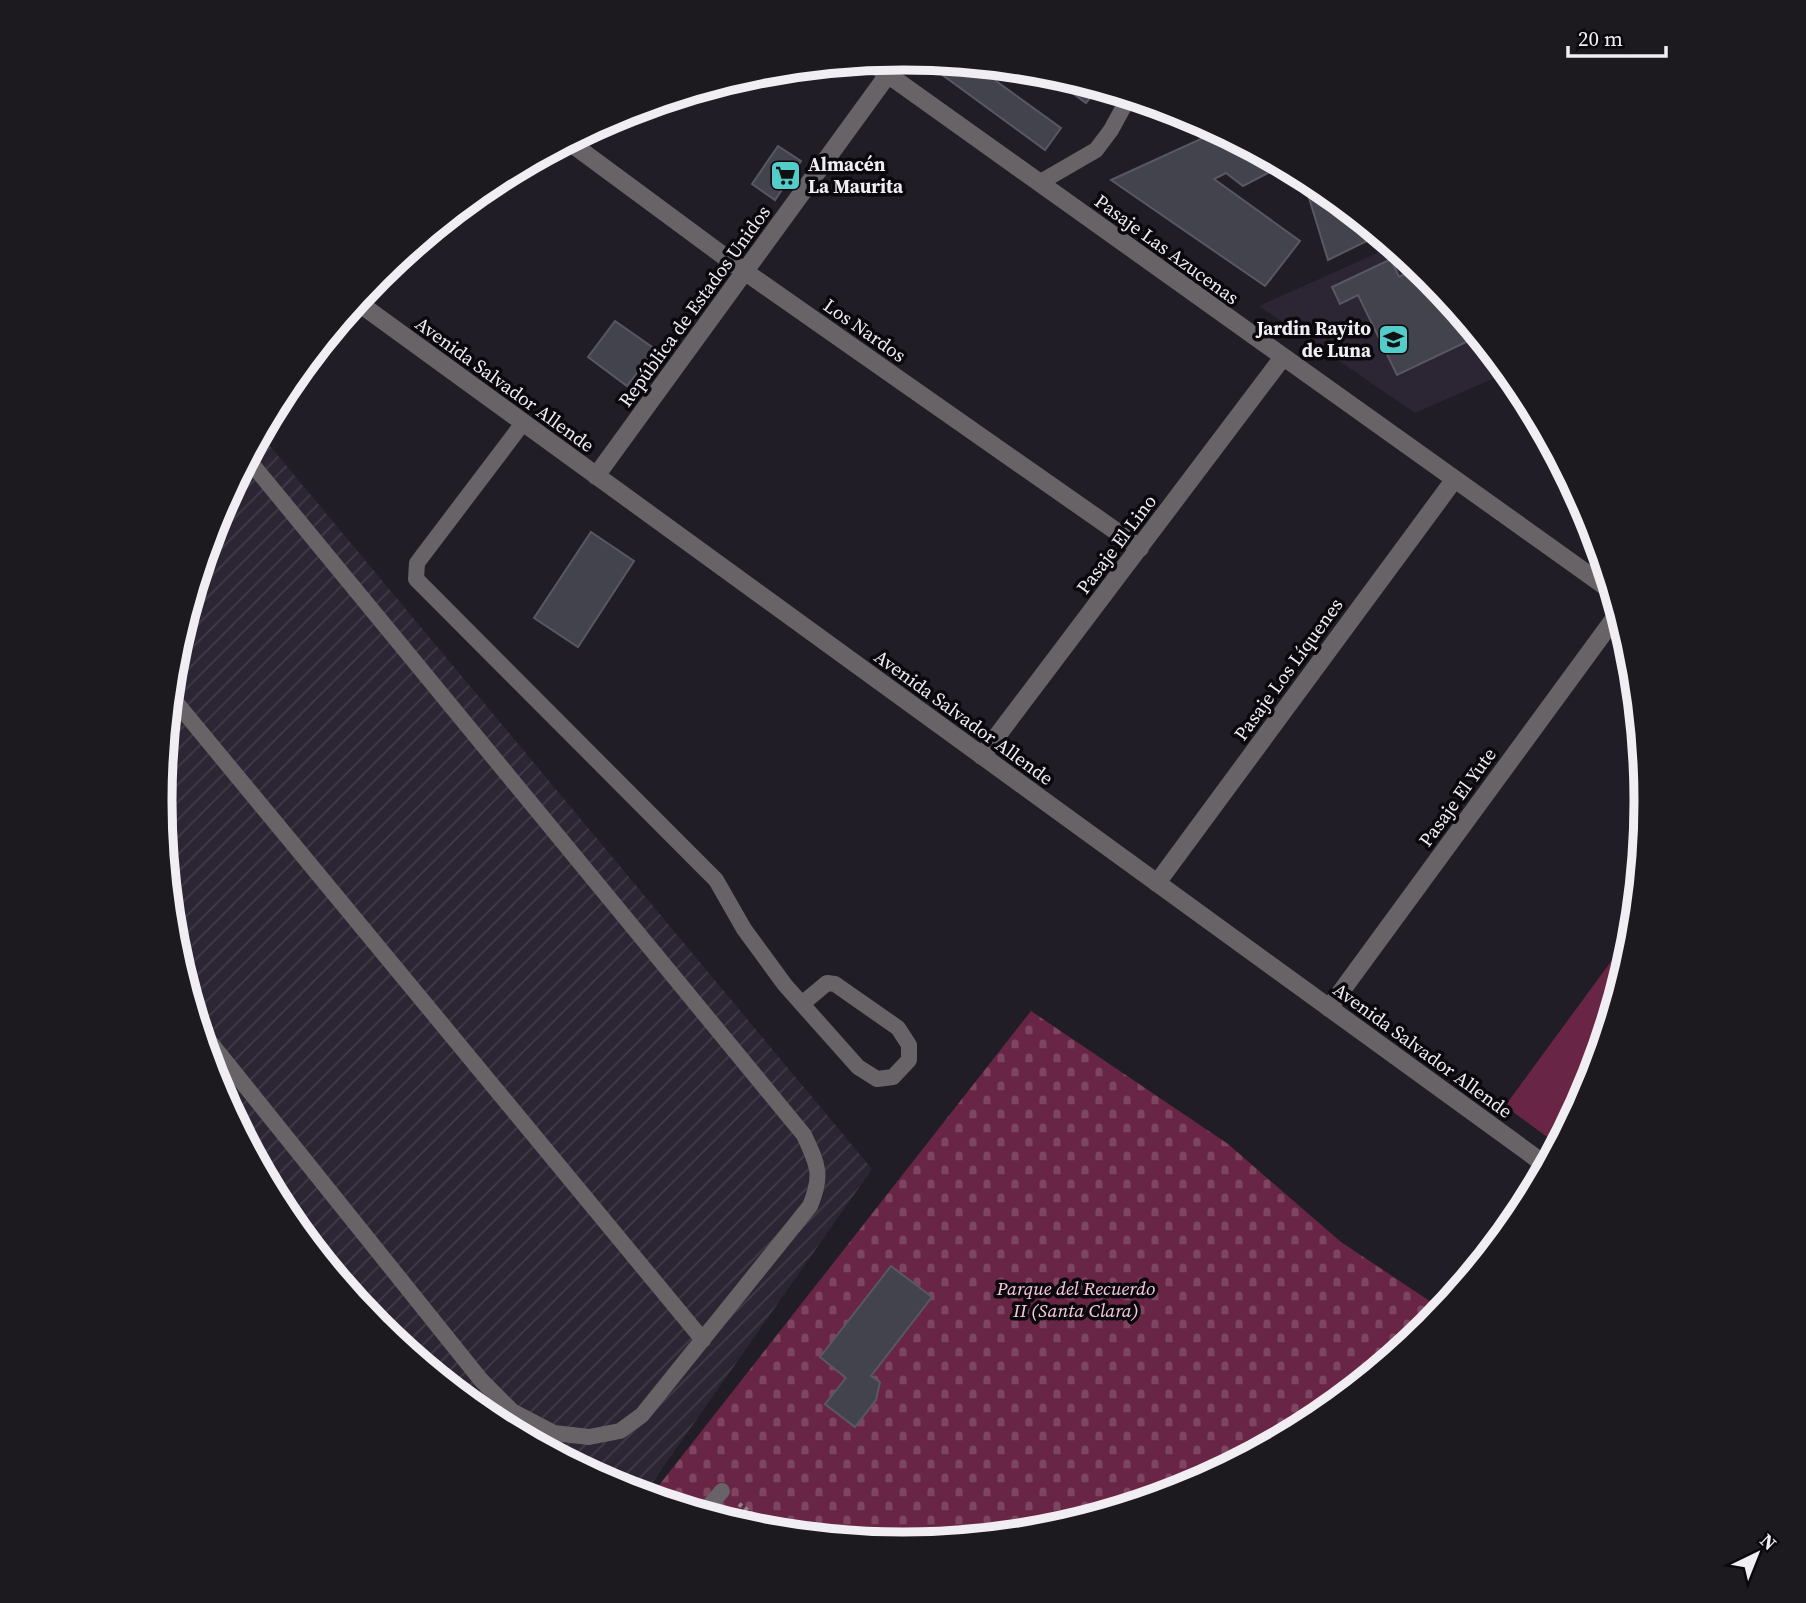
<svg xmlns="http://www.w3.org/2000/svg" width="1806" height="1603" font-family="'Source Serif 4',serif">
<style>
.built{fill:#2c2533}
.industrial{fill:url(#industrial-furrows)}
.green{fill:#682546}
.cemetery{fill:url(#cemetery-stones)}
.building{fill:#43434e;stroke:#585864;stroke-width:2}
.lines{fill:none;stroke-linecap:round;stroke-linejoin:round}
.path{stroke:#89868d;stroke-width:4.5;stroke-dasharray:3.5 3.5;stroke-linecap:butt}
.service{stroke:#676366;stroke-width:16}
.minor{stroke:#676366;stroke-width:18}
.tertiary{stroke:#676366;stroke-width:18}
.labels{text-anchor:middle;stroke-width:7;stroke-linejoin:round;paint-order:stroke}
.poi-label{font-size:19px;font-weight:bold;fill:#f0edf3;stroke:#0a080c;text-anchor:start}
.street-label{font-size:19px;fill:#f0edf3;stroke:#0a080c}
.park-label{font-size:19px;font-style:italic;fill:#f9cadd;stroke:#0a080c}
.rim{fill:none;stroke:#f0edf3;stroke-width:9}
</style>
<defs>
<pattern id="industrial-furrows" width="10" height="10" patternUnits="userSpaceOnUse" patternTransform="scale(1.75)"><rect width="10" height="10" fill="#2c2533"/><path d="M-1 1l2-2M0 10L10 0M9 11l2-2" fill="none" stroke="#413a47"/></pattern>
<pattern id="cemetery-stones" width="16" height="16" patternUnits="userSpaceOnUse" patternTransform="scale(1.75)"><rect width="16" height="16" fill="#682546"/><path d="M2 7V4a2 2 0 0 1 4 0v3zM10 15v-3a2 2 0 0 1 4 0v3z" fill="#7e4561"/></pattern>
</defs>
<rect width="100%" height="100%" fill="#211d26"/>
<path class="built" d="M1393,246L1429,276L1508,372L1415,413L1259,306Z"/>
<path class="industrial" d="M260,434L872,1169L643,1496L618,1488L489,1420L377,1327L283,1211L216,1086L173,946L159,801L174,656L216,517Z"/>
<path class="green" d="M1634,930L1632,947L1590,1086L1558,1145L1505,1106Z"/>
<path class="cemetery" d="M1031,1011L1228,1144L1341,1242L1443,1310L1429,1328L1316,1420L1187,1489L1048,1531L903,1545L758,1531L649,1498Z"/>
<path class="building" d="M928,60L974,65L1061,128L1045,150L926,63Z
M1044,72H1048L1098,87L1086,103Z
M1218,131L1283,165L1243,186L1226,173L1214,179L1300,241L1265,286L1111,180Z
M778,146L801,161L775,200L752,184Z
M1302,175L1317,183L1379,235L1328,260Z
M1391,259L1399,277L1419,267L1429,276L1479,336L1397,375L1358,295L1340,304L1332,287Z
M615,321L655,349L627,386L588,357Z
M591,532L634,561L578,647L534,618Z
M891,1266L932,1297L871,1376L880,1382L876,1400L855,1427L825,1404L846,1378L820,1357Z"/>
<g class="lines">
<path class="path" d="M739,1504L778,1533"/>
<path class="service" d="M1039,183L1096,150L1111,130L1129,97
M523,423L417,563L416,579L716,880L744,929L785,985L858,1067L877,1079L893,1077L909,1060V1045L898,1028L835,984L827,983L803,1003
M170,695L703,1340
M198,1027L481,1380L512,1411L554,1433L589,1437L620,1431L642,1415L810,1206C823,1175 818,1165 804,1135L247,458
M702,1514L722,1491"/>
<path class="minor" d="M869,61L1613,592
M568,141L744,271L1140,548
M596,476L900,58
M982,756L1283,357
M1157,883L1454,480
M1329,1008L1619,612"/>
<path class="tertiary" d="M356,301L1547,1166"/>
</g>
<defs>
<symbol id="supermarket-square" viewBox="-11 -11 22 22"><rect x="-9" y="-9" width="18" height="18" rx="4" fill="#53cdc9" stroke="#0a080c"/><path d="M-6-5.5h2.5l.6 2H6L4.5 2H-2.5L-4.4-4H-6ZM-1.5 3.2a1.3 1.3 0 1 0 .1 0ZM3 3.2a1.3 1.3 0 1 0 .1 0Z" fill="#111"/></symbol>
<symbol id="school-square" viewBox="-11 -11 22 22"><rect x="-9" y="-9" width="18" height="18" rx="4" fill="#53cdc9" stroke="#0a080c"/><path d="M0-5L7-2L0 1L-7-2ZM-4 1L0 2.5L4 1V4Q0 6-4 4Z" fill="#111"/></symbol>
</defs>
<g fill-rule="evenodd">
<use href="#supermarket-square" x="768" y="158" width="35" height="35"/>
<use href="#school-square" x="1376" y="322" width="35" height="35"/>
</g>
<g class="labels">
<g class="poi-label">
<text x="808" y="171">Almacén<tspan x="808" dy="22">La Maurita</tspan></text>
<text x="1371" y="335" text-anchor="end">Jardin Rayito<tspan x="1371" dy="22">de Luna</tspan></text>
</g>
<g class="street-label">
<text transform="translate(1167 249) rotate(36)" y="7">Pasaje Las Azucenas</text>
<text transform="translate(694 306) rotate(-54)" y="7">República de Estados Unidos</text>
<text transform="translate(865 330) rotate(35)" y="7">Los Nardos</text>
<text transform="translate(505 384) rotate(36)" y="7">Avenida Salvador Allende</text>
<text transform="translate(1116 544) rotate(-53)" y="7">Pasaje El Lino</text>
<text transform="translate(1288 669) rotate(-54)" y="7">Pasaje Los Líquenes</text>
<text transform="translate(964 717) rotate(36)" y="7">Avenida Salvador Allende</text>
<text transform="translate(1457 797) rotate(-54)" y="7">Pasaje El Yute</text>
<text transform="translate(1423 1050) rotate(36)" y="7">Avenida Salvador Allende</text>
</g>
<g class="park-label">
<text x="1076" y="1295">Parque del Recuerdo<tspan x="1076" dy="22">II (Santa Clara)</tspan></text>
</g>
</g>
<path d="M0 0H1806V1603H0ZM172 801a731 731 0 1 1 1462 0a731 731 0 1 1-1462 0Z" fill="#1c1a1e" fill-rule="evenodd"/>
<path class="rim" d="M172 801a731 731 0 1 1 1462 0a731 731 0 1 1-1462 0Z"/>
<g transform="translate(1757 1554) rotate(43)" stroke="#0a080c" stroke-width="5" paint-order="stroke">
<path d="M0-5L12 26L0 18L-12 26Z" fill="#f0edf3"/>
<text y="-10" font-size="19" font-weight="bold" text-anchor="middle" fill="#f0edf3">N</text>
</g>
<path d="M1568 46v10h98v-10" fill="none" stroke="#f0edf3" stroke-width="3.5"/>
<text x="1578" y="46" font-size="21" fill="#f0edf3" stroke="#0a080c" stroke-width="5" paint-order="stroke">20 m</text>
</svg>
